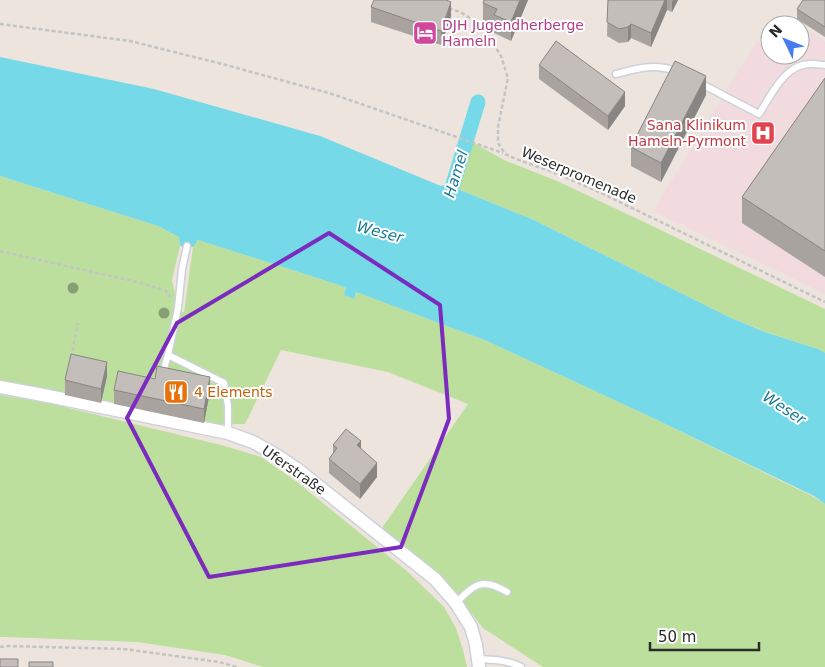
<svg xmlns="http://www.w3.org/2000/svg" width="825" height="667" font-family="'DejaVu Sans',sans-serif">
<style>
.medical{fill:#f2dbdf}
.green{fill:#bcdf9d}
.water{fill:#76d9e8}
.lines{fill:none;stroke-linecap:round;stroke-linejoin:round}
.canal{stroke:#76d9e8;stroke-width:15}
.service-casing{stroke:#ccd1db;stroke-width:9}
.minor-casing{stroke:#ccd1db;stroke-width:15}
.path{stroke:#c4c4c4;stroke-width:2.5;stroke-dasharray:4 2.5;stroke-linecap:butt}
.service{stroke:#fff;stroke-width:6}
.minor{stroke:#fff;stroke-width:12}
.tree{fill:#889e74}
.wall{fill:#a9a3a0}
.shaded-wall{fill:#898582}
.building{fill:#c4beba;stroke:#898582}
.marked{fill:none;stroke:#7b2cbf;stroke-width:4;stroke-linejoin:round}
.labels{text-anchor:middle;stroke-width:4;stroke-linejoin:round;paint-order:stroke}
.hotel-label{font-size:14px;fill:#b23c85;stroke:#fff;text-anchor:start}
.health-label{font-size:14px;fill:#be3a42;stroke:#fff;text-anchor:end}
.street-label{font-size:14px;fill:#2b2b2b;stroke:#fff}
.food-label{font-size:14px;fill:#c56008;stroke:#fff;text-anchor:start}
.water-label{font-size:15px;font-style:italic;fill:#147a95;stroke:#fff}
</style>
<rect width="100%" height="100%" fill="#ece4dd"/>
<path class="medical" d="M795,21L825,41V294L653,211L757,41L770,50V55H800V25H792Z"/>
<path class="green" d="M470,141L504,160L557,181L644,222L825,309V353L818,349L769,333L731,318L534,220L460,190L456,187Z
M0,176L158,226L179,237L180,246L172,280L178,308L184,313L193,247L198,240L339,285L346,288L344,295L354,298L356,292L487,341L653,418L814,497L825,504V667H543L483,628L453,590L382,528L468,404L388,372L281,350L245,424H200L0,381Z
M0,395L48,403L225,446L261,457L297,482L408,572L444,607L456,628L463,650L467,667H263L225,655L137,642L7,637H0Z"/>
<path class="water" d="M0,57L154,89L320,136L441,186L448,183L454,185L460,190L534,220L731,318L768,333L818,349L825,353V504L814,496L653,418L487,341L356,292L354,299L344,295L346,288L339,285L198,240L193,247L180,246L179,237L158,226L0,176Z"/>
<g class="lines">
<path class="canal" d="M447,204L478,102"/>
<defs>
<path id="service" d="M616,74C639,68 655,63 679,72
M698,82L759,114C771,96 784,65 809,64C814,63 820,65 825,65
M168,355L224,383L228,406V433
M162,375L168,355L178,308L182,269L187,246
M456,603C475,584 482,577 507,592
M478,659C493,660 508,660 521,667"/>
<path id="minor" d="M0,387L48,396L228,433L253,442L276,455L297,469L435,579L456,603L471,627L476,645L479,667"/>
</defs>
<use href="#service" class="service-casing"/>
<use href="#minor" class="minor-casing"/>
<path class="path" d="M449,8L460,12L481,25L501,56L508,78L498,127V143L505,154L516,159L558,174L599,192L825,302
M0,24L130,41L226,65L332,94L503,153
M0,251L137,282L165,290L170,297
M71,357L78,323
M0,647L8,646L124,649L219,662L237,667"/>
<use href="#service" class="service"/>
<use href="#minor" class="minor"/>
</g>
<g class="tree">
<circle cx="73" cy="288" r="5.5"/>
<circle cx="164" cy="313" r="5.5"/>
</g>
<path class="wall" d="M484,0H528L511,41L494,33V26L483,21V3Z
M608,0H678L672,12L667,10L651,47L631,38L628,42L619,43L607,36Z
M825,0V37L797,19V9Z
M371,7L451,16L441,45L371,22Z
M539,65L625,106L608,130L539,79Z
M825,78V277L742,223V197Z
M706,95L661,182L631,166V147Z
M107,376L101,403L65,395V380Z
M114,390L210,391L204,423L114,404Z
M333,445L361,449L377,477L360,499L329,473V459L333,454Z"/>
<path class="shaded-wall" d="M520,0H528L511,41V22Z
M665,0H667V10L651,47V33Z
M673,0H678L672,12V2Z
M451,2V16L441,45V31Z
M631,24V38L628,42V27Z
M706,76V95L661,182V163Z
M625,92V106L608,130V116Z
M107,362V376L101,403V389Z
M210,377V391L204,423V409Z
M361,441V455L357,445Z
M377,463V477L360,499V484Z"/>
<path class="building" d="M374,0H446L451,2L441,31L371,7Z
M484,0H520L511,22L494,15L497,9L483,3Z
M608,0H665L651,33L631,24L628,27L619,29L607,22Z
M803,0H825V27L797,9Z
M556,41L625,92L608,116L539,65Z
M675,61L706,76L661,163L631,147Z
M825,78V251L742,197Z
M71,354L107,362L101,389L65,380Z
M157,366L210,377L204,409L114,390L118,371L155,379Z
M346,429L361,441L357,445L377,463L360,484L329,459L337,448L333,445Z
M0,659H18V667H0Z
M29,662H53V667H29Z"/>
<path class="marked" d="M329,233L440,305L449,419L401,547L209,577L127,418L177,323Z"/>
<defs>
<symbol id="hotel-square" viewBox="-11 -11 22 22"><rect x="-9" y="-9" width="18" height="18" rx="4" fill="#d1479c" stroke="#fff"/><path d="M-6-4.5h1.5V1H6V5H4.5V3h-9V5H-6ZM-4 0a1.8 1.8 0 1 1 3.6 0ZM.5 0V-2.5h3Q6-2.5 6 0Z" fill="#fff"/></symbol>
<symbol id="hospital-square" viewBox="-11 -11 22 22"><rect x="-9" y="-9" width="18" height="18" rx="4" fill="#e0444e" stroke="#fff"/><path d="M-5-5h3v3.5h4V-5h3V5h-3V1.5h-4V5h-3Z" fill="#fff"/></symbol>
<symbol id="restaurant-square" viewBox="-11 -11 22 22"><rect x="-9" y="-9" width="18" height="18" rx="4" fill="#e8710a" stroke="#fff"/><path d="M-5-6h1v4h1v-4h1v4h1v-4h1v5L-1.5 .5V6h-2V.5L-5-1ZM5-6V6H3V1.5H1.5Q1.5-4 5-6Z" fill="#fff"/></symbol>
</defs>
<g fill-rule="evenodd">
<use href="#hotel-square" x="411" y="19" width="28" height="28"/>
<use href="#hospital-square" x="749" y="119" width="28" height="28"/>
<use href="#restaurant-square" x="162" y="378" width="28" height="28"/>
</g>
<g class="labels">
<g class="hotel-label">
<text x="442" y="30">DJH Jugendherberge<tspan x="442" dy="16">Hameln</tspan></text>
</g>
<g class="health-label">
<text x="746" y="130">Sana Klinikum<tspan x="746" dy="16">Hameln-Pyrmont</tspan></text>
</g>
<g class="street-label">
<text transform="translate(579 175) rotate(23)" y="5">Weserpromenade</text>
<text transform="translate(294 470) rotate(35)" y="5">Uferstraße</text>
</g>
<g class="food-label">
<text x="194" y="397">4 Elements</text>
</g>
<g class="water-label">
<text transform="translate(456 174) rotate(-73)" y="5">Hamel</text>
<text transform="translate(380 232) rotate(15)" y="5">Weser</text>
<text transform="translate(784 408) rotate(33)" y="5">Weser</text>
</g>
</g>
<g transform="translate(785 40) rotate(313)"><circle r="24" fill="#ffffff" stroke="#aaaaaa"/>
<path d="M0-4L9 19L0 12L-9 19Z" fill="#467cf0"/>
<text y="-8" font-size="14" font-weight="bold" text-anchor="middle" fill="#2b2b2b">N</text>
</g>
<path d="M650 642v8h109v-8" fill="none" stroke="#2b2b2b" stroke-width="2.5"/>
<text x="658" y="642" font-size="15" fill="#2b2b2b" stroke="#ffffff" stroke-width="4" paint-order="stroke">50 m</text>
</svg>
